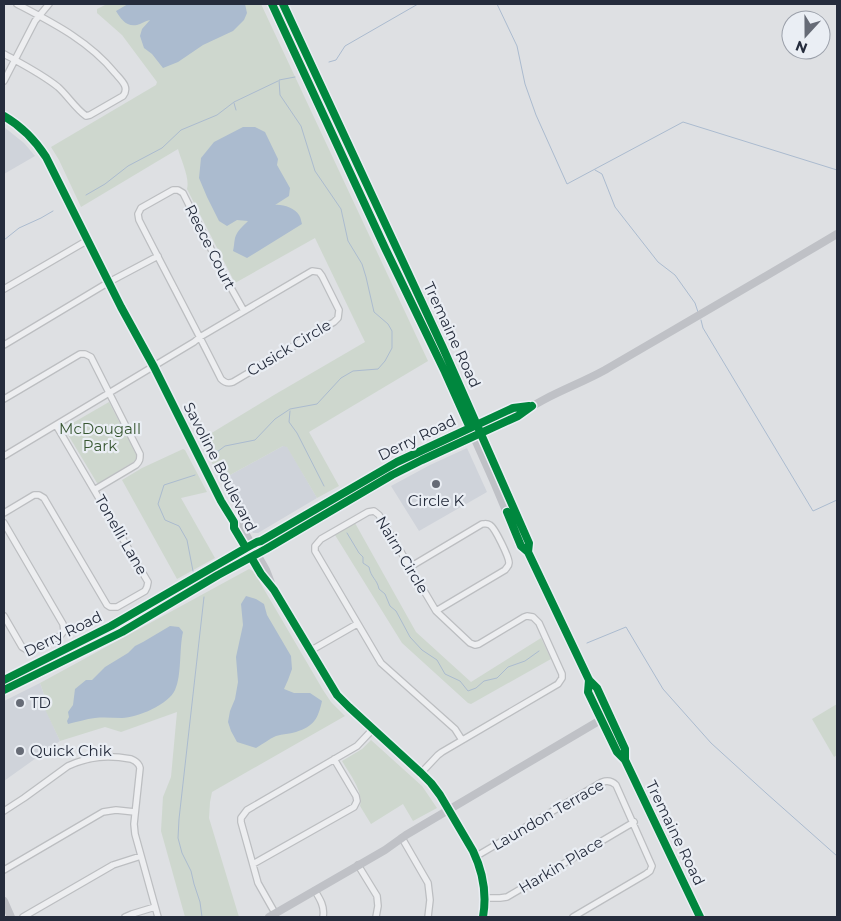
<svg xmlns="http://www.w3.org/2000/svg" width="841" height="921" font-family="Montserrat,sans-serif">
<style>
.built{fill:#cfd3da}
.green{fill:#ced7ce}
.water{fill:#abbbcf}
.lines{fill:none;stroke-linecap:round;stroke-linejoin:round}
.stream{stroke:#abbbcf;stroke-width:1}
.street-casing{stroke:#bcbec1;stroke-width:8}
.street{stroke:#edeef0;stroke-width:5.5}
.secondary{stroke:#bfc1c6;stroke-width:8}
.cycleway-casing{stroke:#eaeef4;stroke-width:11}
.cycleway{stroke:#00873e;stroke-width:8}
.poi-dot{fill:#666b76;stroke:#eaeef4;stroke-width:2}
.labels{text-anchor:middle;stroke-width:4.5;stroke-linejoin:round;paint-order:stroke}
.street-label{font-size:15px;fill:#252c3c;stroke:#eaeef4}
.park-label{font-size:15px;fill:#385732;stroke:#eaeef4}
.poi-label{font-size:15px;fill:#252c3c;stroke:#eaeef4;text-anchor:start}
</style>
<rect width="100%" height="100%" fill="#dee0e3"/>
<path class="built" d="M4,127L24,143L35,156L4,174Z
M283,446H287L317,498L258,533H253L221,480Z
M467,448L487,492L419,531L391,486L430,465Z
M40,683L47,703L44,706L60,741L4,781V701Z"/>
<path class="green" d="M107,4H261L428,361L309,432L339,486L317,498L287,447L283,446L221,480L200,440L274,395L365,342L315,238L235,283L187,189C190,178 181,160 178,149L81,207L59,160L51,147L156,85L157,82L122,35L97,13V9Z
M109,402L137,456L135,461L133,462L99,483H97L64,428Z
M183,449L185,450L207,492L181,498L215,558L177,579L122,480L142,468Z
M355,523L416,632L471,682L541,638L551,659L471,704L468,703L402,643L335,535Z
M249,569L253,571L258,579L323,690L331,702L345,716L212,792L210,802L209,818L239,917H185L161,831L163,797L171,777L177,712L121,732L105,727L60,741L43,705L47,703L40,683Z
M837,704V755L834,757L812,719Z
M371,740L422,786L437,808L413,821L403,804L371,824L360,806C364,792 349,773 342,761L362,749Z"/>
<path class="water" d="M128,4H245L247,13L244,20L233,31L203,45L178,62L163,68L152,54L144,48L140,36L142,29L150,20C145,21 141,24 137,25C126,27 121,19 116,11Z
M243,127H255L265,132L278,159L277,165L290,188L289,196L275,205C282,204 295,208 299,215C301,218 301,221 302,224L247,258L233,251C234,247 234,243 235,238C237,231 243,226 248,221L237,220L227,226L219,221L207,197L199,178L201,158L214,142Z
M246,596L256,599L264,604L267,615L291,656L292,669L288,680L284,689L294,693H310L322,701C318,719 314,726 296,732C289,734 283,734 276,736C269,739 263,744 256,748L237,742L231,731L228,722L230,711L235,699L238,682L236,657L243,625L241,604Z
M170,626L179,627L183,632C179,649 182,675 175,690C169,704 137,718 122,718C113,718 104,717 95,718C86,719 77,722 68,724L67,721L69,717L68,712L73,705L75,689L86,680H92L105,667L128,653L135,646L143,642Z"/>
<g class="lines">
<path class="stream" d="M497,4L517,46L525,84L536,115L567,184L683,122L837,170
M329,62L336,60L345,46L418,4
M234,103L236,110
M595,170L602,174L615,207L658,262L675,275L695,303L698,312
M86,195L105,184L128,166L162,148L181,130L217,115L234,102L278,81
M4,240L19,228L41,218L53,211
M701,320L703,328L813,511L837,500
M290,411L289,422L297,433L324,486
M213,455L225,446L255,440L275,419L290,409L317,404L341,378L353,371L378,369L385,361L392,348V331L388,324L374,312L366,277L362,264L348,241L341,209L315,171L301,126L280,95L279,80L295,77
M347,533L359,553L363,557V563L369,567C371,578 377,579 379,589L385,594L390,606L396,611L410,637L422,650L437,660L445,674L460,681L468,691L476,688L484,681L497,678L508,667L525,661L539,651
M193,571L187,540L179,526L165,520L158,504L164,485L195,475
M587,643L626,627L663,689L711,743L766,793L837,856
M202,917L200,902L194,884L191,871L182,853L178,838L179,819L204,597"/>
<defs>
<path id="street" d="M4,54C22,64 42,74 58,87C68,96 75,108 86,116L90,115L123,96C130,87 121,80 115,73C89,41 53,23 17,4
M4,81L35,21L49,4
M4,289L88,240
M4,345L109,282L158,256
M4,399L80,354H85L91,357L140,454C140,459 140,461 136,465L94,490
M4,456L194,342L200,337L312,271L319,272L322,276L339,310L338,318L334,322L233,382C228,384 225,383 221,379C194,325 166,273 139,220L138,214L141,208L173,190H178L183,193L226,279L244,311
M4,513L34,495H39L44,498L107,605L110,607H117L145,591L147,587L148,582L56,425
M4,523L63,624L64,631L60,636L31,650H27L22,647L4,616
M410,567L482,524C485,524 487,523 490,525C495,528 509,557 509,563C509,566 507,567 505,570L436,611
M310,651L357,624
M421,773L438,755L442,752L558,684L562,678V674L539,623L533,617L527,616L524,617L479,644L475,645L470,643L436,611L379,515L374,511L368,512L321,539L315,546V551L378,658L381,663L455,729L462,740
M4,811L24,798L68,766C90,756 108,755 131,759C136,761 139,763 140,768L134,824L135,834L158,917
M402,838L428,883L430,900L428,917
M475,857L602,782C608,780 612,781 616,785L652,866L650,871L646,874L573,917
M253,864L354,807L357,801L356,796L334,759
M358,865L377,896L378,906L376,917
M4,870L103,812L116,810L135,812
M315,891C320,899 325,907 323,917
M485,898H500L507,897L634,822
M275,913L258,883L241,822V818L247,810L357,746L373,729
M23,917L113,865L141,856
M125,917L132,914L155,907"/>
</defs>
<use href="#street" class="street-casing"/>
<use href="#street" class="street"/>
<path class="secondary" d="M272,4L385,248L445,372L493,480L521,546L528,552L589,680L597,688L625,749V760
M283,4L443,348L529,543L528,552
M4,116C21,126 35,140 46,157L121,307L154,367L221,501L234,522V528L261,574L274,590L337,695L349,707L426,777C438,791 446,807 456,822C475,855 490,878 483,917
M234,522L240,524L266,570L271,583
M4,680L111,626L246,548L257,542L261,541L397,462L513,408L530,406
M589,680L588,692L617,752L625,760L700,917
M4,690L122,632L218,575L266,549L392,475L422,460L518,416C544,396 576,386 605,370C682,325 760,280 837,234
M4,901L11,917
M269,917L385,850L406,835L609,715"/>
<defs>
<path id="cycleway" d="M272,4L385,248L445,372L470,428
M283,4L443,348L529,543L528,552
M4,116C21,126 35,140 46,157L121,307L154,367L221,501L234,522V528L246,548
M507,512L521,546L528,552L589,680L597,688L625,749V760
M251,557L261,574L274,590L337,695L349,707L421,773L431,783L440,795L473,851C483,872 487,894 483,917
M4,680L111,626L246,548L257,542L261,541L397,462L513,408L529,406
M589,680L588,692L617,752L625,760L700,917
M4,690L122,632L218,575L266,549L392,475L422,460L518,416L532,406"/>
</defs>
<use href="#cycleway" class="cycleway-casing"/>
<use href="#cycleway" class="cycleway"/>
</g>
<g class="poi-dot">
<circle cx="436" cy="484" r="5"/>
<circle cx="20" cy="703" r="5"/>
<circle cx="20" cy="751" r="5"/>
</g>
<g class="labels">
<g class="street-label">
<text transform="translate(210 247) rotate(63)" y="5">Reece Court</text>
<text transform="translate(452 335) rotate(65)" y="5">Tremaine Road</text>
<text transform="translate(289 348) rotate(-31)" y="5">Cusick Circle</text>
<text transform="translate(417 438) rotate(-26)" y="5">Derry Road</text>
<text transform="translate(220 467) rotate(63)" y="5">Savoline Boulevard</text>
<text transform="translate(121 535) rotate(60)" y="5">Tonelli Lane</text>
<text transform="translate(402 555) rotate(59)" y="5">Nairn Circle</text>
<text transform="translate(63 634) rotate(-26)" y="5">Derry Road</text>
<text transform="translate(548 815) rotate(-30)" y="5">Laundon Terrace</text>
<text transform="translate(675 833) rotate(64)" y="5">Tremaine Road</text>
<text transform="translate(561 865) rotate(-31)" y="5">Harkin Place</text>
</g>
<g class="park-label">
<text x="100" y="434">McDougall<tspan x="100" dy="17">Park</tspan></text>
</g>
<g class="poi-label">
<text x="436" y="506" text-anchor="middle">Circle K</text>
<text x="30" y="708">TD</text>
<text x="30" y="756">Quick Chik</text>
</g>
</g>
<rect width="841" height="921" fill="none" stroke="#252c3c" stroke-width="10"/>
<g transform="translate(806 35) rotate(201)"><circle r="24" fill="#eaeef4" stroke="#9ba0aa"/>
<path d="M0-4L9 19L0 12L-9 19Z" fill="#666b76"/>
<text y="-8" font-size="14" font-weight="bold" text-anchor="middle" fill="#252c3c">N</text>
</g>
</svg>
